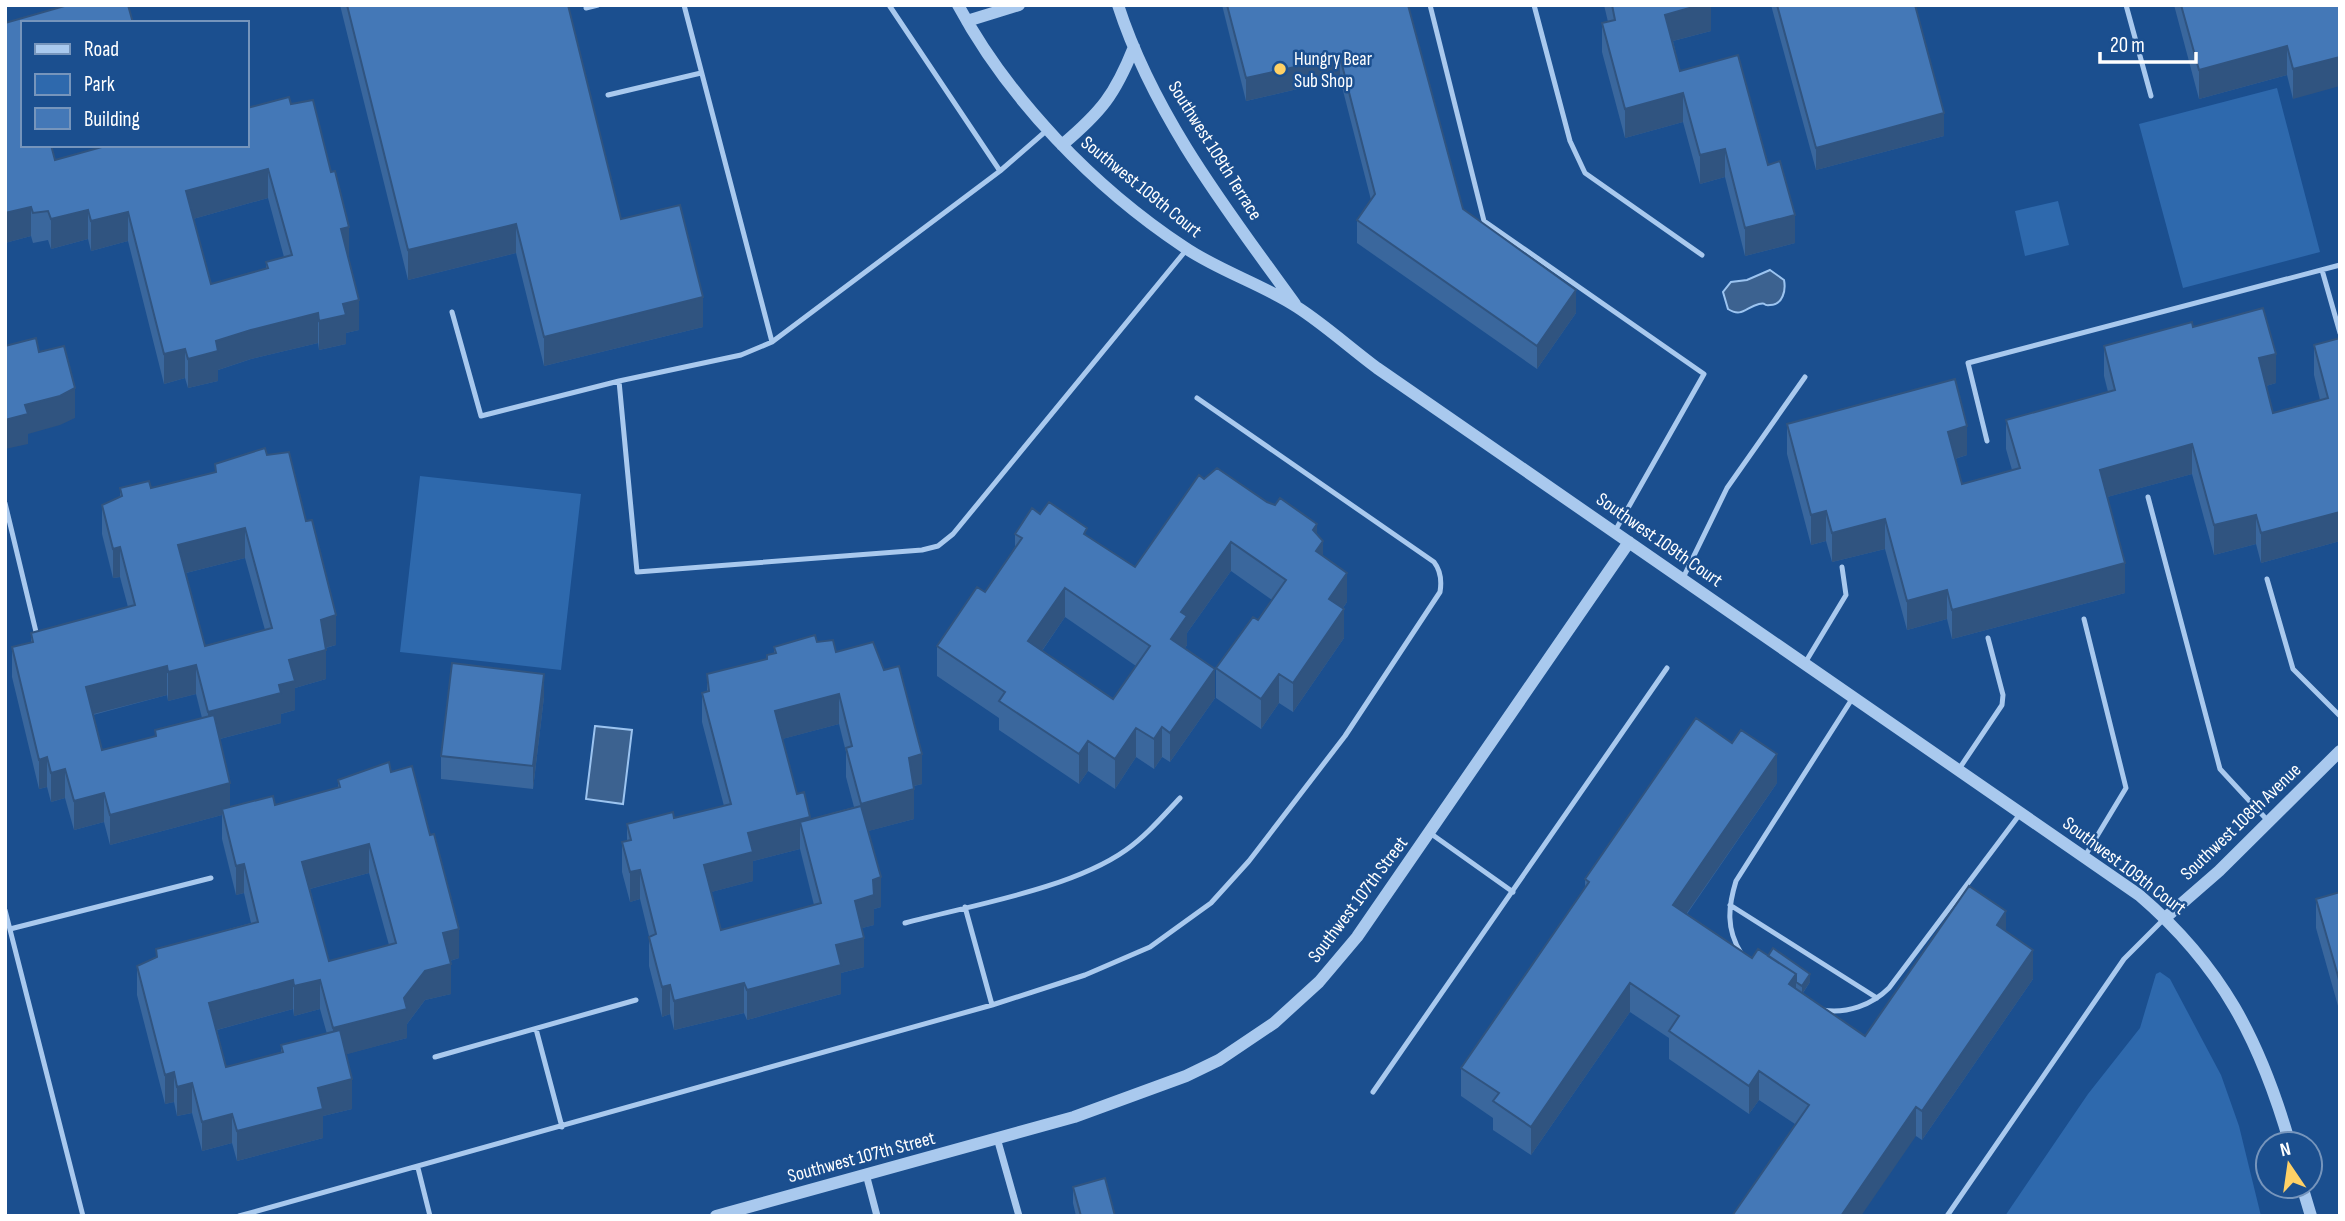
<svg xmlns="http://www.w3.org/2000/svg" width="2345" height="1221" font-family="'Sofia Sans Condensed',sans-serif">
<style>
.green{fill:#2e69ad}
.water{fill:#3c6290;stroke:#9cc4f0;stroke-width:2}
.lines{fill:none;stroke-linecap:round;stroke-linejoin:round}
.service{stroke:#a9c9ee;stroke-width:5}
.minor{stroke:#a9c9ee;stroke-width:7}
.tertiary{stroke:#a9c9ee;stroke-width:12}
.wall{fill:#3a679d;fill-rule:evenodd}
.shaded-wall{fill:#305480}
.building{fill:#4478b7;stroke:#305480;stroke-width:2;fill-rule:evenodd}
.poi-dot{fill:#ffd166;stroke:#1b4f8f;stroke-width:2.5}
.labels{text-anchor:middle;stroke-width:5;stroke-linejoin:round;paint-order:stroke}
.poi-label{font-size:19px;fill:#fff;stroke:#1b4f8f;text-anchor:start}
.street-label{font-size:19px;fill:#fff;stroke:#1b4f8f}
</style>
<rect width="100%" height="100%" fill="#1b4f8f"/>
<path class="green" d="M2277,88L2320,252L2183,288L2139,124Z
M2058,201L2069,245L2025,256L2015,211Z
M420,476L581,494L561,670L400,652Z
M2160,972L2170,979L2221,1075L2239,1126L2261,1216H2005L2088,1094L2140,1028L2156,974Z"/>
<path class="water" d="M1770,270L1784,280C1786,290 1783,305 1770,305C1761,306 1768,302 1759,304C1746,307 1742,318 1728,309L1723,292L1731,282L1747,280Z
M595,726L632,730L623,804L586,799Z"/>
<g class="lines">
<path class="service" d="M684,5L772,342
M889,5L1000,171
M1430,5L1484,221L1704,374L1615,531
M1534,5L1570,141L1585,173L1702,255
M2126,5L2151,96
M586,8L598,5
M608,95L701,73
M1046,131L1000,171L772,342L741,355L619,381L637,572L922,550L938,546L953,534L1187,249
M2322,270L2340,333
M452,312L481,416L619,381
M1987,441L1968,363L2340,265
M2148,497L2220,769L2269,822
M5,503L37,636
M1683,578L1727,488L1805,377
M2267,579L2293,669L2340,716
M2084,619L2126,788L2085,856
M1805,663L1846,595L1842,567
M1959,769L2002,705L2003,695L1988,638
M1430,833L1513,892
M1730,905L1877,998
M965,907L992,1005
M5,910L83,1216
M905,923C971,905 1071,889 1126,850C1146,836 1163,816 1180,798
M10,929L211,878
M1741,953C1726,929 1728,907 1736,881L1852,699
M1822,1010C1847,1014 1872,1005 1889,988L2020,814
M536,1029L562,1127
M435,1057L636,1000
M1373,1092L1667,668
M418,1168L430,1216
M239,1216L992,1005L1085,975L1150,947L1211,903L1249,861L1345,736L1440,592C1442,580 1441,571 1434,562L1197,398
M1947,1216L2124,959L2163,920"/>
<path class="minor" d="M997,1138L1019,1216
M866,1174L877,1216"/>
<path class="tertiary" d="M958,5C1009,100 1095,188 1184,247C1219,271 1262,284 1297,307C1325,325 1350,348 1377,368L2139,895C2222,966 2260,1040 2290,1144
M1118,5C1154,116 1227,210 1295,304
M967,21L1019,5
M1062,145C1101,112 1115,95 1134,47
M2165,918L2219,871L2340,751
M2302,1186L2311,1216
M716,1216L1074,1117L1186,1076L1219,1060L1274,1023L1319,982L1357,937L1629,542"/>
</g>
<path class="wall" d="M340,5H568L621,219L703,327L544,366L516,253L408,280Z
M1222,5H1408L1463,209L1576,313L1537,369L1357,243V220L1371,200L1340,79L1246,101Z
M1604,5H1711V31L1673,41L1680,71L1768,165L1795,243L1745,256L1725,177L1700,184L1683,122L1625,138L1602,52V23L1608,22Z
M1771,5H1915L1944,136L1816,170Z
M2174,5H2340L2293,99L2287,75L2199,99Z
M5,23H23V145L55,160L102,148L101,145H247L349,256L348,257L359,330L346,333V344L319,350L318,343L251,359L218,370V381L188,388L185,378L164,384L128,241L91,251L88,239L51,249L48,240L33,243L31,236L5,243ZM268,198L284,257L266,262V269L211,284L193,219Z
M2193,327L2276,383L2266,386L2273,413L2320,400L2314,375V345L2340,338V541L2261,563L2256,544L2214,555L2192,474L2107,497L2125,593L1952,639L1947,619L1907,630L1885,549L1832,562L1826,541L1811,545L1787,454V424L1967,455L1955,459L1962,484L2012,470L2006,449V420L2108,392L2104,376V346Z
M215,464L336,645L326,648V679L295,688V710L281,714V723L220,739L230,807L275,805L338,788V780L391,772L459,958L450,961L451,994L425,1000L407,1024V1038L346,1054L352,1109L323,1116V1138L237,1161L232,1143L202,1151L192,1113L177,1116L174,1102L165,1104L137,995V966L156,958V949L251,923L244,893L236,895L222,839V815L110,845L104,822L74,830L65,798L51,802L47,787L39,789L12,677V647L31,643V633L128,607L120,577L113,578L102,534V505L120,497V488H151L215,472ZM245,558L265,630L205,646L186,573ZM196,694L202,718L155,730V737L102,750L93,715L167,695L168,701ZM369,873L389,945L329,961L310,889ZM293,1009L294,1016L320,1009L327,1034L281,1045V1052L226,1067L217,1030Z
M1204,479L1275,505L1317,535L1323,556L1347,602L1343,608L1344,638L1293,712L1279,703L1261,729L1216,698V668L1258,620L1272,600L1231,571L1187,633V645L1185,648L1215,698L1170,762L1162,757L1154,769L1136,757L1115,789L1088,771L1079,784L999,730V718L937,676V646L985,592L1015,547V534L1040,514L1087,536L1135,567ZM1065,617L1136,666L1113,699L1042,651Z
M817,642L836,652L922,784L914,786V819L868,831L881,907L874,909V925L862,928L864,967L841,973V994L747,1020L744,1013L674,1030L670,1014L662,1017L649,966V936L640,899L630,902L622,872V842L627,841V824L674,818L724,806L702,722V693L707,691V674L767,659V655L774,654V647ZM839,724L846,752V777L854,807L810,819L797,794L782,739ZM800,849L814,905L721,930L711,892L753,881V861Z
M544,697L533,789L441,779V756Z
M1777,783L1687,914L1752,958L1810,982L1803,993L1865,1036L2006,932L2033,979L1922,1140L1916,1136L1795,1124L1759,1100L1749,1114L1669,1059V1038L1630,1012L1531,1155L1493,1130V1118L1461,1096V1068L1585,889V879Z
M2340,892V1013L2316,928V899Z
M1073,1187L1115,1216H1076L1073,1203Z"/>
<path class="shaded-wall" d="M1700,5H1711V31L1665,43V15Z
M2287,46V75L2199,99V70Z
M1340,57V79L1246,101V78Z
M2340,57V86L2293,99V69Z
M1683,93V122L1625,138V109Z
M1944,113V136L1816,170V148Z
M1725,149V177L1700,184V155Z
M268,169V198L186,221V191Z
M31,207V236L5,243V213Z
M88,210V239L51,249V219Z
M128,212V241L91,251V221Z
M1795,215V243L1745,256V228Z
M516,224V253L408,280V250Z
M349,227V256L341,258V229Z
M1576,290V313L1537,369V346Z
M703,297V327L544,366V337Z
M359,300V330L346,333V344L319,350V321L343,304Z
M318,313V343L251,359L218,370V381L188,388V359L216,341L251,330Z
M185,349V378L164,384V354Z
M2276,354V383L2259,388V358Z
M75,388V418L60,425L28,434V444L5,449V420L25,405Z
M1967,426V455L1948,461V432Z
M2192,444V474L2100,499V470Z
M1826,511V541L1811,545V515Z
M2340,512V541L2261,563V533Z
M2256,515V544L2214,555V525Z
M1885,519V549L1832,562V533Z
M1317,524V549L1323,541V570L1316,581L1313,530Z
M245,528V558L178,575V545Z
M1231,542V571L1187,633V645L1171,668V639L1181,612Z
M120,547V577L113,578V549Z
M2125,563V593L1952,639V610Z
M1347,573V602L1329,628V599Z
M1065,588V617L1028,671V641Z
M1947,590V619L1907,630V601Z
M1344,609V638L1293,712V683Z
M336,615V645L321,649V620Z
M326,650V679L295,688V710L281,714V723L208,742V712L279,685L289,660Z
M196,665V694L168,701V672Z
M167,666V695L86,716V687Z
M1215,669V698L1170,762V733Z
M544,674V697L533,789V766Z
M1279,674V703L1261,729V699Z
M839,694V724L775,741V711Z
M1162,727V757L1154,769V739Z
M1136,728V757L1115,789V759Z
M1088,741V771L1079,784V754Z
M922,754V784L909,787V758Z
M1777,754V783L1673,933V905Z
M47,757V787L39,789V760Z
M65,769V798L51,802V773Z
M230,783V813L222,809V815L110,845V815Z
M914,789V819L861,833V804Z
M104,793V822L74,830V801Z
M810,817V846L800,822V849L753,861V881L704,894V865L748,833Z
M369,844V873L302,891V862Z
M244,864V893L236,895V866Z
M640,870V899L630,902V872Z
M881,877V907L874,909V925L855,930V901L873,880Z
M2006,911V940L1997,925Z
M459,929V958L443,963V933Z
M864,938V967L841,973V994L747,1020V990L836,945Z
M2033,950V979L1922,1140V1111Z
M451,964V994L425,1000L407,1024V1038L333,1058V1028L404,998L425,971Z
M1796,974V1003L1789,984Z
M1810,974V982L1802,994V986Z
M293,980V1009L209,1032V1003Z
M320,980V1009L294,1016V986Z
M744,983V1013L674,1030V1001Z
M1630,983V1012L1531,1155V1127Z
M670,985V1014L662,1017V987Z
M1759,1071V1100L1749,1114V1086Z
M174,1072V1102L165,1104V1075Z
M352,1079V1109L323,1116V1138L237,1161V1131L318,1088Z
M192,1083V1113L177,1116V1087Z
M1916,1107V1136L1861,1216H1841Z
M232,1114V1143L202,1151V1122Z"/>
<path class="building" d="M68,5H128L133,23H23V145H51L55,160L109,145H247V108L289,97L291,104L313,100L331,172L335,171L349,227L341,229L359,300L343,304L346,315L319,321L318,313L251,330L216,341L218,351L188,359L185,349L164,354L128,212L91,221L88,210L51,219L48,211L33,213L31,207L5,213V23ZM268,169L292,255L266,262L268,268L211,284L186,191Z
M347,5H568L621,219L680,205L703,297L544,337L516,224L408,250Z
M1227,5H1408L1463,209L1576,290L1537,346L1357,220L1375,194L1340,57L1246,78Z
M1612,5H1700L1665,15L1680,71L1738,55L1768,165L1780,161L1795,215L1745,228L1725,149L1700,155L1683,93L1625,109L1602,23L1615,20Z
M1777,5H1915L1944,113L1816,148Z
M2181,5H2340V57L2293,69L2287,46L2199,70Z
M2263,308L2276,354L2259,358L2273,413L2328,398L2314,345L2340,338V512L2261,533L2256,515L2214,525L2192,444L2100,470L2125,563L1952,610L1947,590L1907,601L1885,519L1832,533L1826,511L1811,515L1787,424L1955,379L1967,426L1948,432L1962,484L2020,468L2006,420L2115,390L2104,346L2192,322L2193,327Z
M36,338L39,352L64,346L75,388L60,396L25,405L28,414L5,420V346Z
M265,448L267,455L289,452L306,521L312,520L336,615L321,620L326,650L289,660L295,681L279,685L281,693L208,712L196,665L168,672L167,666L86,687L102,750L156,736L155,730L214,715L230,783L110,815L104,793L74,801L65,769L51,773L47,757L39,760L12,647L33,642L31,633L135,605L120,547L113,549L102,505L122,496L120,488L149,481L151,488L216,472L215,464ZM245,528L272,628L205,646L178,545Z
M1217,468L1267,502L1275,505L1280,498L1317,524L1313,530L1323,541L1316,551L1347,573L1329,599L1344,609L1293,683L1279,674L1261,699L1216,668L1253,617L1258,620L1286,580L1231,542L1181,612L1187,616L1171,639L1215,669L1170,733L1162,727L1154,739L1136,728L1115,759L1088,741L1079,754L999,701L1005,692L937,646L977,587L985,592L1022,538L1015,534L1032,508L1040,514L1049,502L1087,528L1084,534L1135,567L1199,475L1204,479ZM1065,588L1150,646L1113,699L1028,641Z
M815,635L817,642L833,640L836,652L873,642L884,670L899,666L922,754L909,758L914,789L861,804L846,748L852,746L839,694L775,711L797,794L804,792L810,817L748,833L753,852L704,865L721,930L821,903L800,822L861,806L881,877L873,880L874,895L855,901L864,938L836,945L841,965L747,990L744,983L674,1001L670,985L662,987L649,937L656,934L640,870L630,872L622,842L631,840L627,824L673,812L674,818L731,804L702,693L709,691L707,674L767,659V655L776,653L774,647Z
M452,663L544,674L533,766L441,756Z
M1696,718L1732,743L1741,730L1777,754L1673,905L1752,958L1758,949L1796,974L1789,984L1865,1036L1969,886L2006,911L1997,925L2033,950L1922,1111L1916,1107L1841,1216H1732L1809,1105L1759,1071L1749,1086L1669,1031L1679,1016L1630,983L1531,1127L1493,1101L1499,1093L1461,1068L1589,882L1585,879Z
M389,762L391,772L412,766L430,835L434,834L459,929L443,933L451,964L425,971L404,998L407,1009L333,1028L320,980L294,986L293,980L209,1003L226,1067L283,1052L281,1045L340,1030L352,1079L318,1088L323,1109L237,1131L232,1114L202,1122L192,1083L177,1087L174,1072L165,1075L137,966L157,957L156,949L258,922L244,864L236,866L222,809L273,796L275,805L340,787L338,780ZM369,844L396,943L329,961L302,862Z
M2340,892V983L2316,899Z
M1773,948L1810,974L1802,986L1796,982V974L1768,956Z
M1105,1178L1115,1216H1081L1073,1187Z"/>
<circle class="poi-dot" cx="1280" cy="69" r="7"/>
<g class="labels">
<g class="poi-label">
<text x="1294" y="65">Hungry Bear<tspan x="1294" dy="22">Sub Shop</tspan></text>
</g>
<g class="street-label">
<text transform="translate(1216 150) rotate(58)" y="7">Southwest 109th Terrace</text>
<text transform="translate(1142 186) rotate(39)" y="7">Southwest 109th Court</text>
<text transform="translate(1660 539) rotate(35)" y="7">Southwest 109th Court</text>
<text transform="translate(2240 821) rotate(-44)" y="7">Southwest 108th Avenue</text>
<text transform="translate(2125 865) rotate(37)" y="7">Southwest 109th Court</text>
<text transform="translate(1357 899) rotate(-53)" y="7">Southwest 107th Street</text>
<text transform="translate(861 1156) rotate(-15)" y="7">Southwest 107th Street</text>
</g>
</g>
<rect width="2345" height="1221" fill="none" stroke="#ffffff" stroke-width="14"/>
<rect x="21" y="21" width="228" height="126" fill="#1b4f8f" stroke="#7695bc" stroke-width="2"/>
<rect x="35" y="44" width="35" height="10" fill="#a9c9ee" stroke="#7695bc" stroke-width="2"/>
<text x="84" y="56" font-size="21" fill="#ffffff">Road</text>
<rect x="35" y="74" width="35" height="21" fill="#2e69ad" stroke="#7695bc" stroke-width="2"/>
<text x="84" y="91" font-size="21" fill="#ffffff">Park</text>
<rect x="35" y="108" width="35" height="21" fill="#4478b7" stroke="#7695bc" stroke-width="2"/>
<text x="84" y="126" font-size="21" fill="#ffffff">Building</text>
<g transform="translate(2289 1165) rotate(347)"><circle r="33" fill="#1b4f8f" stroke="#7695bc" stroke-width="2"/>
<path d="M0-5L12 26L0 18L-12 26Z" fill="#ffd166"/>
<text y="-10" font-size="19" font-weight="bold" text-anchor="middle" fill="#ffffff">N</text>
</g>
<path d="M2100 52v10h96v-10" fill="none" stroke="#ffffff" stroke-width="3.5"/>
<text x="2110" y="52" font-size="21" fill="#ffffff" stroke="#1b4f8f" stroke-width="5" paint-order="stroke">20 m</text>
</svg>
